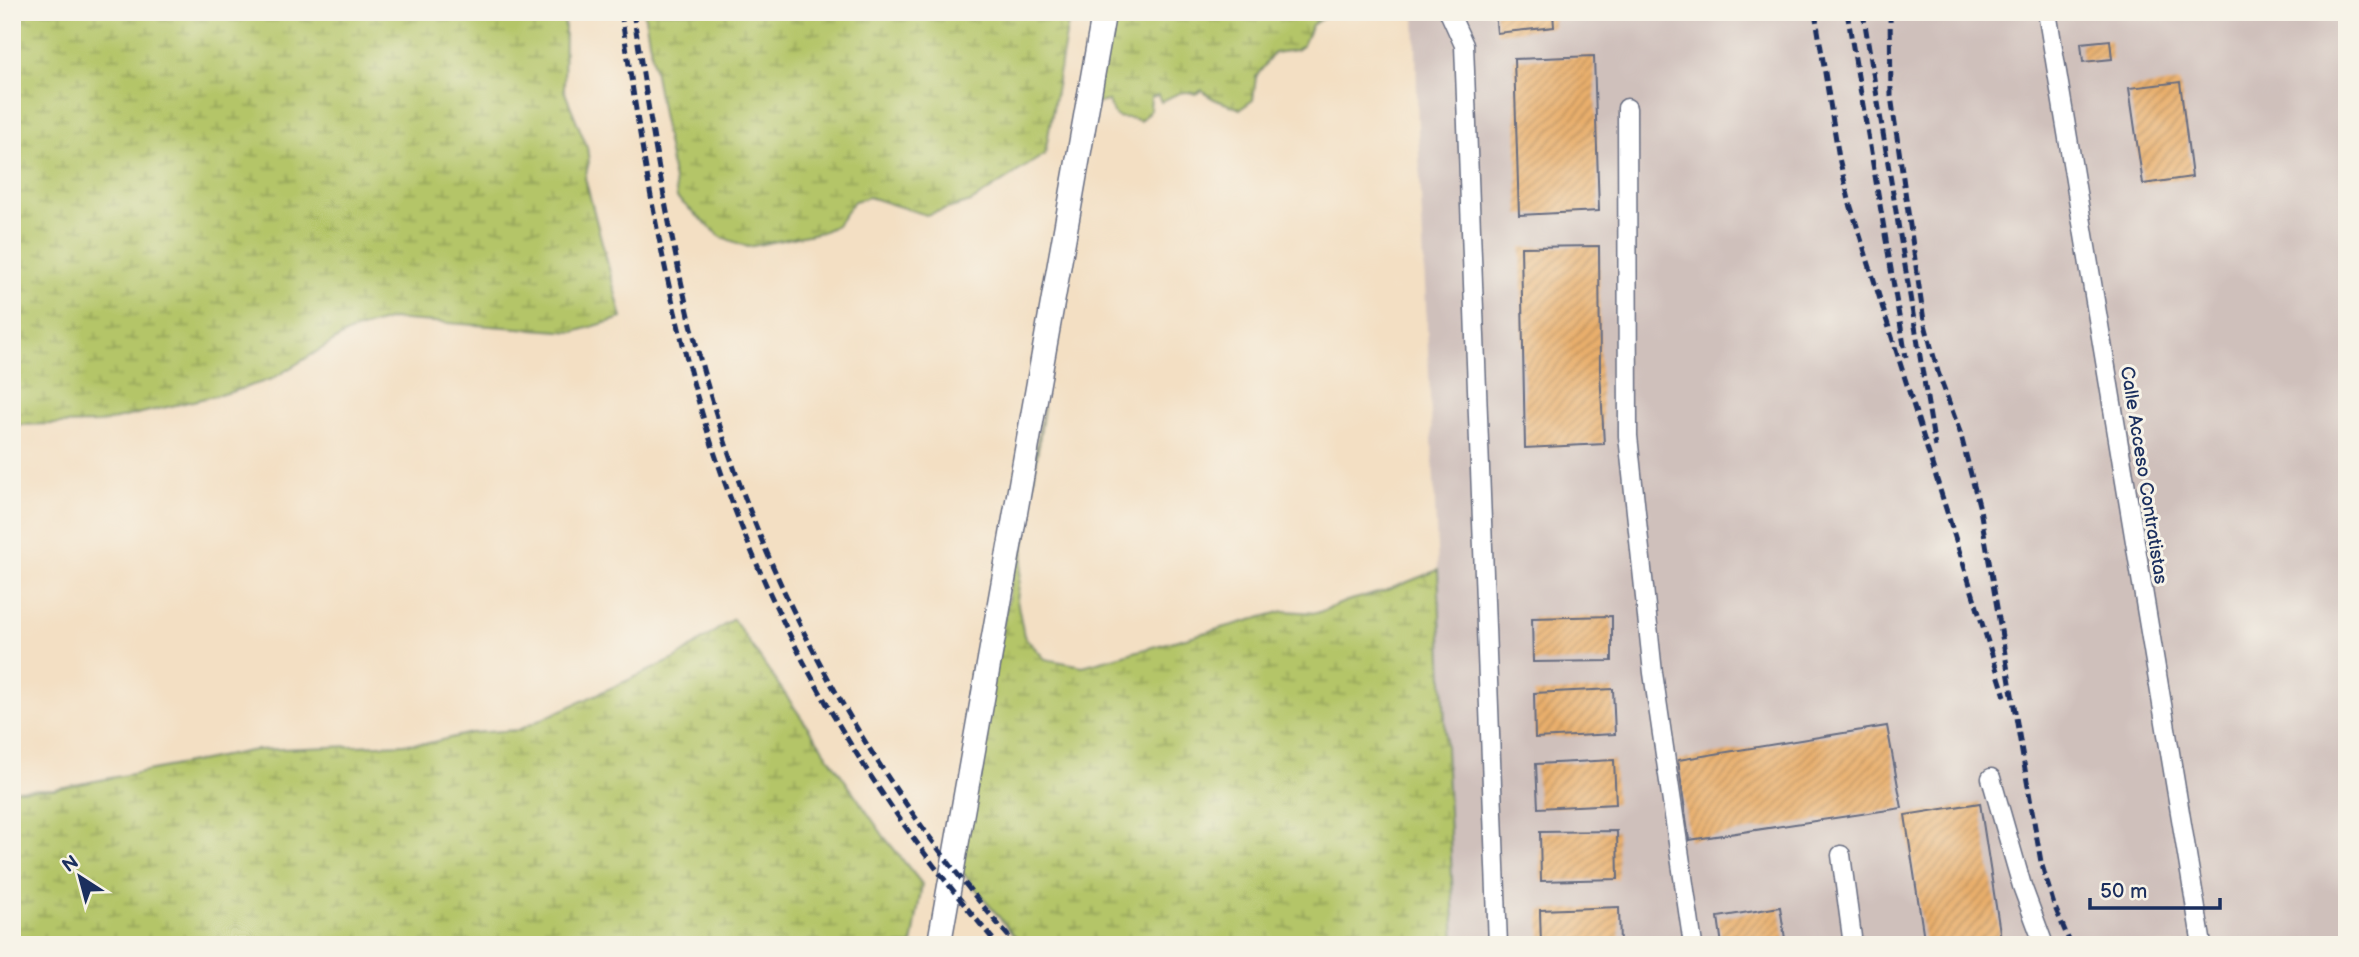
<svg xmlns="http://www.w3.org/2000/svg" width="2359" height="957" font-family="'Balsamiq Sans',sans-serif">
<style>
.industrial{fill:#cfc0bb}
.wetland{fill:url(#wetland-marsh);stroke:#687a63;stroke-width:2}
.building{fill:url(#building-hatch)}
.lines{fill:none;stroke-linecap:round;stroke-linejoin:round}
.minor-casing{stroke:#676d81;stroke-width:21}
.major-casing{stroke:#676d81;stroke-width:26}
.minor{stroke:#fff;stroke-width:18}
.major{stroke:#fff;stroke-width:23}
.rail{stroke:#1b2f5e;stroke-width:5;stroke-dasharray:10 5;stroke-linecap:butt}
.labels{text-anchor:middle;stroke-width:6;stroke-linejoin:round;paint-order:stroke}
.street-label{font-size:19px;fill:#1b2f5e;stroke:#f7f3e8}
</style>
<defs>
<pattern id="wetland-marsh" width="20" height="14" patternUnits="userSpaceOnUse" patternTransform="scale(1.75)"><rect width="20" height="14" fill="#b4c568"/><path d="M1 5h8M5 5V1M11 12h8M15 12V8" fill="none" stroke="#92a059"/></pattern>
<pattern id="building-hatch" width="6" height="6" patternUnits="userSpaceOnUse" patternTransform="scale(1.75)"><rect width="6" height="6" fill="#e9af6c"/><path d="M-1 1l2-2M0 6l6-6M5 7l2-2" fill="none" stroke="#bc8f5c"/></pattern>
</defs>
<rect width="100%" height="100%" fill="#f7f3e8"/>
<filter id="ink" filterUnits="userSpaceOnUse"><feTurbulence type="fractalNoise" baseFrequency=".0143" numOctaves="2"/><feDisplacementMap in="SourceGraphic" scale="14" xChannelSelector="R" yChannelSelector="G"/><feConvolveMatrix kernelMatrix="1 2 1 2 8 2 1 2 1" color-interpolation-filters="sRGB"/></filter>
<filter id="wash" filterUnits="userSpaceOnUse"><feTurbulence type="fractalNoise" baseFrequency=".00686" numOctaves="4" result="noise"/><feDisplacementMap in="SourceGraphic" scale="28" xChannelSelector="R" yChannelSelector="G"/><feGaussianBlur stdDeviation="1.57" result="paint"/><feColorMatrix in="noise" values="0 0 0 0 0 0 0 0 0 0 0 0 0 0 0 0 0 1.4 0 .05"/><feComposite in="paint" operator="in"/></filter>
<g filter="url(#wash)">
<rect width="100%" height="100%" fill="#f3dfc3"/>
<path class="industrial" d="M1415,12H2347V945H1455L1418,131Z"/>
<path class="wetland" d="M12,12H563L565,28L564,90L587,147L589,162L585,178L622,318L574,332L391,319L349,332L272,379L231,392L99,423L12,425Z
M644,12H1070L1045,154L971,202L926,215L869,197L854,201L837,225L822,232L748,247L721,237L677,198Z
M1111,12H1332L1312,25L1303,45L1296,50L1274,53L1256,77L1253,100L1240,109C1225,102 1213,102 1202,90L1196,94C1183,88 1173,96 1161,102L1158,95L1151,97L1150,111L1140,121C1122,112 1117,128 1108,101L1094,104Z
M1044,406L1017,600L1024,636L1045,659L1083,666L1284,611L1317,613L1347,601L1382,592L1438,570L1455,945H1022L958,867Z
M733,619L885,838L922,884L912,945H12V790L54,789L255,750L429,743L471,733L518,730L675,659Z"/>
<g id="blocks">
<path class="building" d="M1495,12H1553L1554,27L1497,33Z
M2110,40L2112,59L2083,62L2081,43Z
M1594,56L1599,211L1519,215L1514,59Z
M2180,82L2192,177L2143,184L2129,88Z
M1599,246L1600,370L1604,444L1525,448L1521,247Z
M1612,616V661L1533,662L1532,618Z
M1613,689L1615,734L1535,738L1534,693Z
M1887,726L1902,808L1689,840L1678,760Z
M1614,760L1616,804L1538,808L1536,764Z
M1980,803L2002,945H1925L1905,815Z
M1617,831L1618,879L1541,881L1540,832Z
M1619,907L1620,945H1541L1540,910Z
M1780,907L1786,945H1722L1718,917Z"/>
</g>
</g>
<g filter="url(#ink)">
<use href="#blocks" fill-opacity="0" stroke="#676d81" stroke-width="2"/>
<g class="lines">
<defs>
<path id="minor" d="M1449,12L1464,45L1498,945
M2047,12L2202,945
M1627,108L1628,436L1653,673L1693,945
M1991,778L2022,886L2044,945
M1841,855L1853,945"/>
<path id="major" d="M939,945L1104,12"/>
</defs>
<use href="#minor" class="minor-casing"/>
<use href="#major" class="major-casing"/>
<use href="#minor" class="minor"/>
<use href="#major" class="major"/>
<path class="rail" d="M621,12C639,133 658,253 690,371C748,588 852,775 998,945
M633,12C650,117 666,221 691,324C750,562 855,760 1016,945
M1815,12L1839,158L1850,204L2005,696
M1847,12L1906,357
M1863,12L1935,447
M1890,12L1891,96L1924,321L1938,372L1960,432L1980,509L2041,862L2054,905L2071,945"/>
</g>
</g>
<g class="labels">
<g class="street-label">
<text transform="translate(2145 475) rotate(81)" y="7">Calle Acceso Contratistas</text>
</g>
</g>
<rect width="2359" height="957" fill="none" stroke="#f7f3e8" stroke-width="42"/>
<g transform="translate(80 877) rotate(324)" stroke="#f7f3e8" stroke-width="5" paint-order="stroke">
<path d="M0-5L12 26L0 18L-12 26Z" fill="#1b2f5e"/>
<text y="-10" font-size="19" font-weight="bold" text-anchor="middle" fill="#1b2f5e">N</text>
</g>
<path d="M2090 898v10h130v-10" fill="none" stroke="#1b2f5e" stroke-width="3.5"/>
<text x="2100" y="898" font-size="21" fill="#1b2f5e" stroke="#f7f3e8" stroke-width="5" paint-order="stroke">50 m</text>
</svg>
